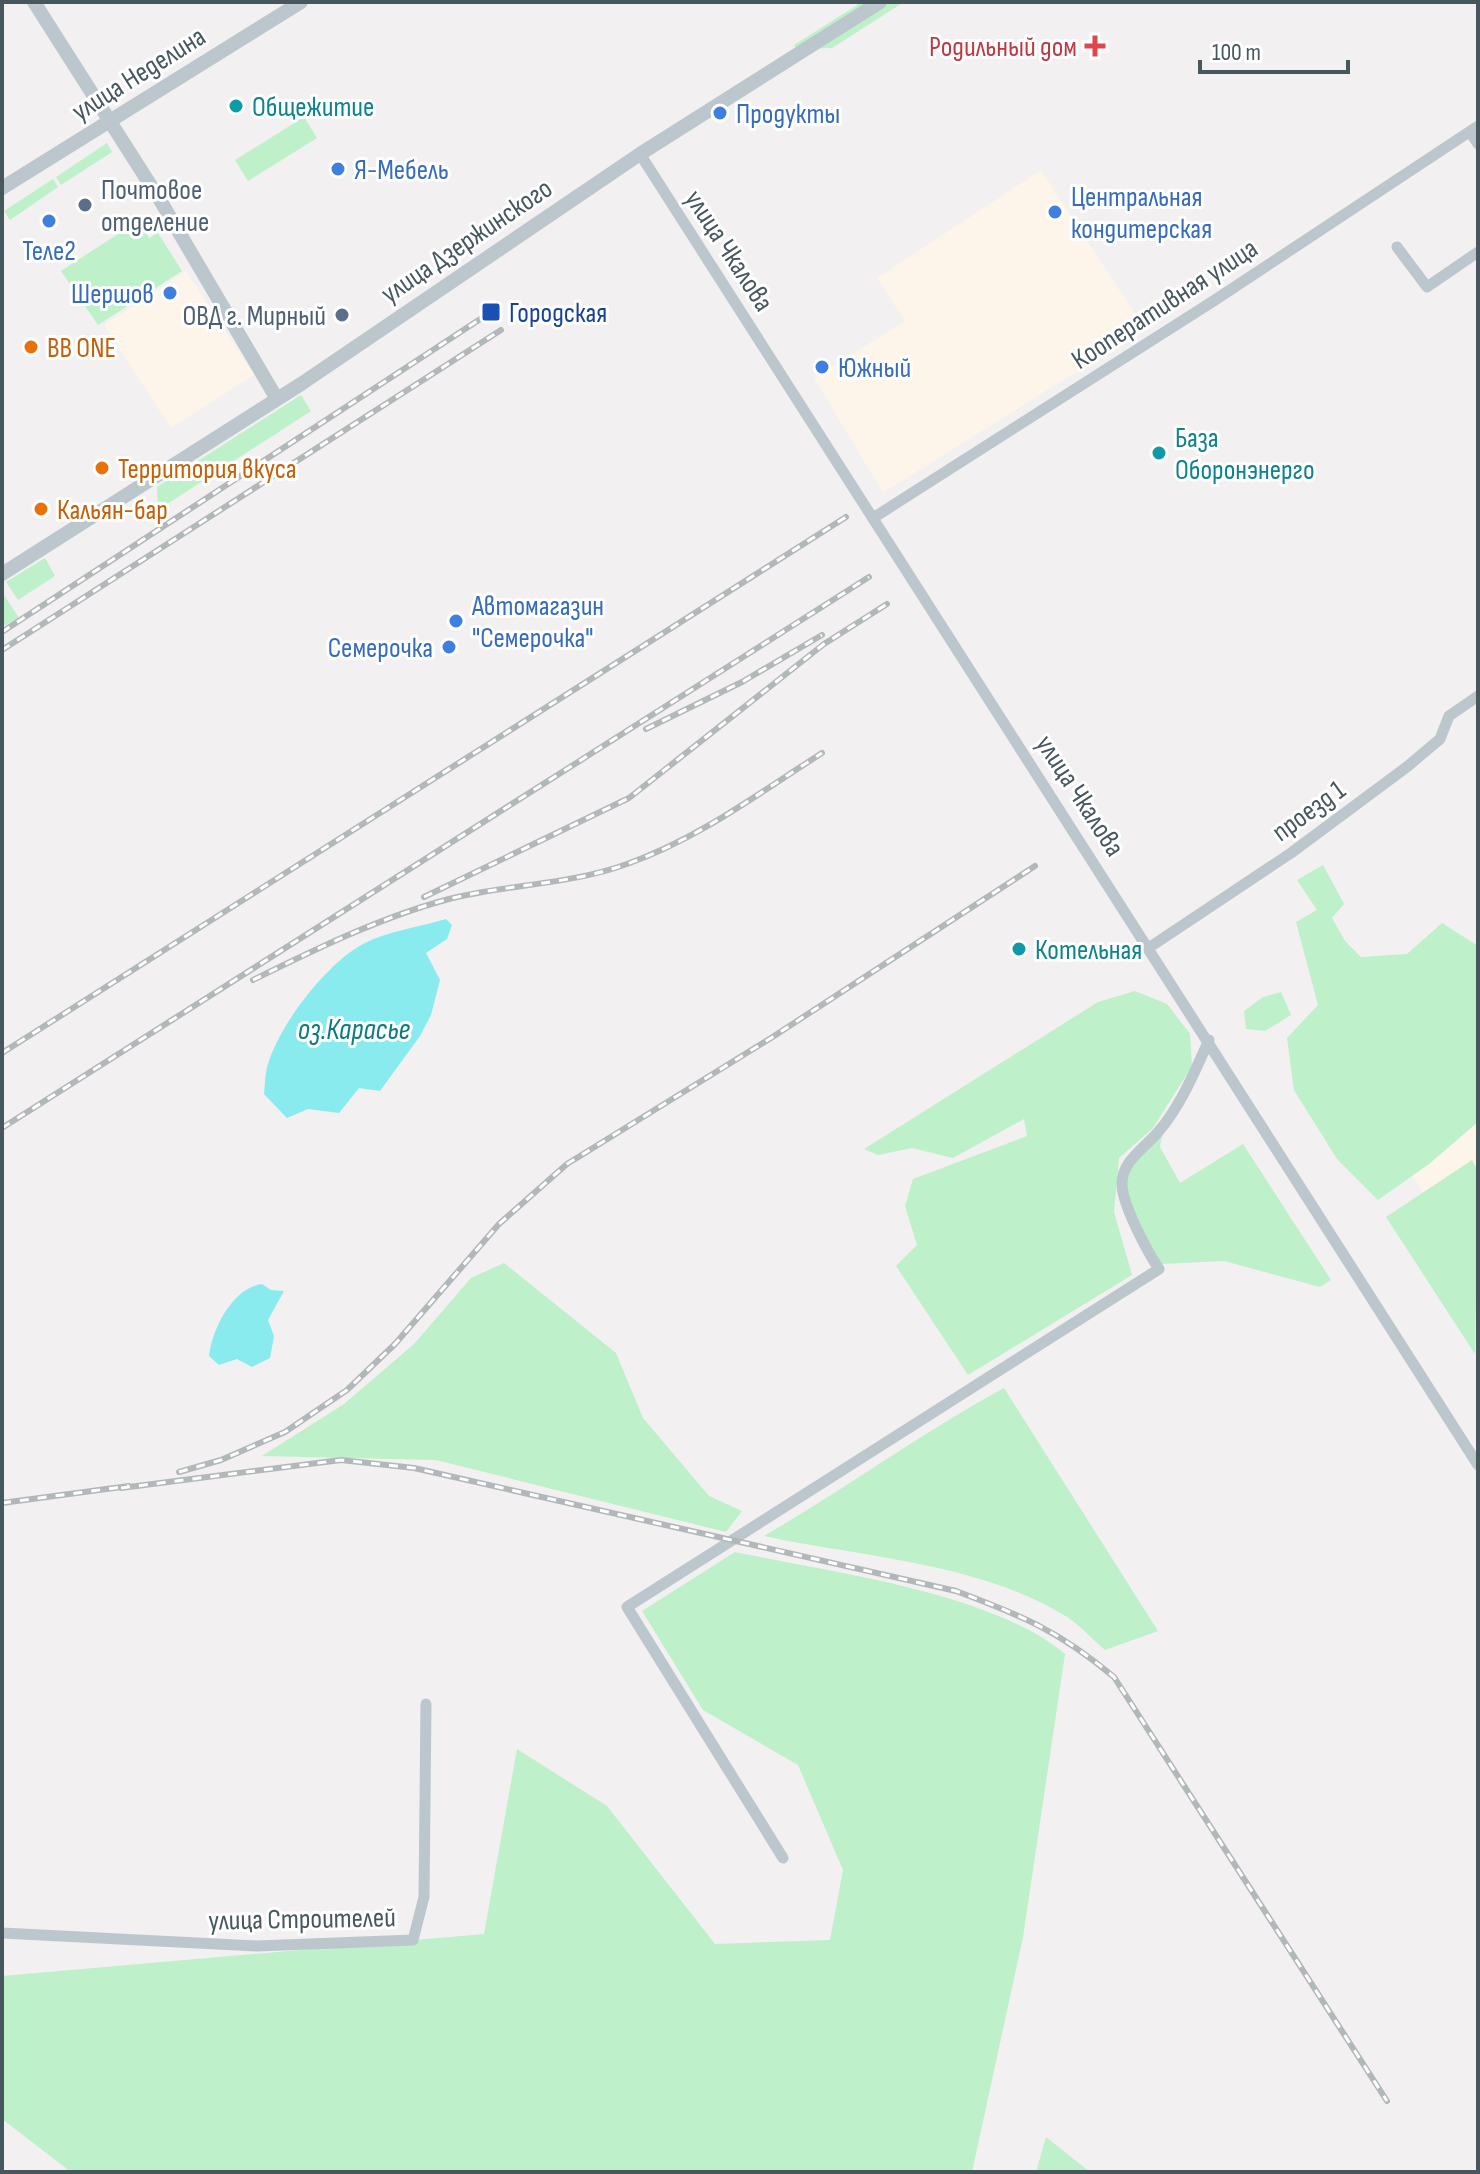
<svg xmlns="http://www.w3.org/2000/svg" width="1480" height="2174" font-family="'Sofia Sans Condensed',sans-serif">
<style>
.commercial{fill:#fdf4ea}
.green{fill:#bef0c9}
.water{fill:#8aebee}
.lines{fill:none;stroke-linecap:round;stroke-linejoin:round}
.minor{stroke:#bbc7cd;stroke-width:11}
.tertiary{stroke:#bbc7cd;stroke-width:14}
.rail-casing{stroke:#b2b7ba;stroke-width:6}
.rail{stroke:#fff;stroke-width:3;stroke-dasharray:9;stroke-linecap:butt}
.health-dot{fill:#e0444e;stroke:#fff;stroke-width:3}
.culture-dot{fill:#0f9aa8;stroke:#fff;stroke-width:3}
.shop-dot{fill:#3f7fe0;stroke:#fff;stroke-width:3}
.service-dot{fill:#5c6f8a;stroke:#fff;stroke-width:3}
.transit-dot{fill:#1a4fb4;stroke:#fff;stroke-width:3}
.food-dot{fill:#e8710a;stroke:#fff;stroke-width:3}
.labels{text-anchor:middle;stroke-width:6;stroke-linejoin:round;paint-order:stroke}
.health-label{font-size:28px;fill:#be3a42;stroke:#fff;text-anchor:end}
.street-label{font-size:28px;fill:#47575e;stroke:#fff}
.culture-label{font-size:28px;fill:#0d838f;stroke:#fff;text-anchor:start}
.shop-label{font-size:28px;fill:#366cbe;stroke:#fff;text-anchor:start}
.service-label{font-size:28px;fill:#4e5e75;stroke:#fff;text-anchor:start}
.transit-label{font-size:28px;fill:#164399;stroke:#fff;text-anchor:start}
.food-label{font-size:28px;fill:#c56008;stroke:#fff;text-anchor:start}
.water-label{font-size:30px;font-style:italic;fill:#0b7c80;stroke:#fff}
</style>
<rect width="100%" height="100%" fill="#f2f0f0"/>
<path class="commercial" d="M1041,170L1145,329L883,493L814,378L905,321L877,278Z
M186,271L254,375L171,428L104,325Z
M1478,1084V1277L1390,1141Z"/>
<path class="green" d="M862,2H904L832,48L796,49L794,45Z
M304,117L317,138L248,181L235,160Z
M107,143L112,152L61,185L56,177Z
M53,179L58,187L10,220L4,211Z
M138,221L149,238L158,233L182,271L98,325L61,271Z
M301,395L311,411L158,510L157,487Z
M45,558L55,576L18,600L6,582Z
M2,592L19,618L2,627Z
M1323,865L1344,904L1332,918L1345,941L1361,957L1407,954L1442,923L1478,946V1122L1429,1164L1378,1200L1337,1159L1294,1090L1287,1038L1318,1005L1296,922L1317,910L1297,880Z
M1135,991L1167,1004L1190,1034L1192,1066L1153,1128L1119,1158L1114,1212L1132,1275L968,1375L896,1266L917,1245L905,1206L913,1179L1027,1136L1024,1119L953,1158L912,1148L878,1155L864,1149L1098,1002Z
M1281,992L1291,1015L1265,1031L1246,1029L1244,1011L1263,997Z
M1163,1132L1160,1147L1180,1183L1243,1144L1331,1280L1320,1287L1224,1261L1160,1264C1146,1239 1119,1198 1129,1169C1134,1156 1153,1142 1163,1132Z
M1472,1160L1478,1170L1475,1354L1386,1217Z
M504,1263L616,1353L643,1418L709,1496L742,1511L726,1532L436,1460L262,1456L344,1404L414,1344L471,1278Z
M1004,1388L1158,1631L1105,1650C1091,1638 1077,1622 1062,1614C974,1562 862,1557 764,1536C845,1489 921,1433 1004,1388Z
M735,1552C830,1572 992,1592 1065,1654L1023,1937L972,2172H71L2,2119V1976L484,1934L517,1749L607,1806L715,1944L830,1940L843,1870L798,1765L703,1710L642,1611Z
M1046,2137L1090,2172H1036Z"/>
<path class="water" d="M446,919L452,925L447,939L426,953L440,980L431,1015L420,1036L380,1091L359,1088L339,1113L308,1109L287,1118L264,1094C265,1085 265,1073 268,1064C280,1024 326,964 363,944C387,931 420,927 446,919Z
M262,1284L271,1290L284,1291L268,1320L274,1336L270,1358L252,1367L237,1359L219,1365L209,1356C212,1330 232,1288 262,1284Z"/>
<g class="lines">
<path class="minor" d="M1470,132L1478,144
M640,154L1478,1465
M1397,247L1427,287L1478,252
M873,518L1215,300L1478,126
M1150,947L1291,853L1408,766L1440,739L1449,716L1478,696
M783,1858L627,1607L1159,1269C1147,1251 1123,1206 1122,1185C1121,1161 1145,1148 1159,1131C1181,1105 1195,1071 1209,1040
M2,1933L257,1946L413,1940L424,1897L426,1704"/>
<path class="tertiary" d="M34,2L160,200L277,399
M2,188L301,2
M2,574L301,384L640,154L880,2"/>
<defs>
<path id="rail" d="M2,632L491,312
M2,650L501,330
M646,729L742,682L822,635
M424,897L629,798L824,644L887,604
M253,980C316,949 381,917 449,899C508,884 569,885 627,864C698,839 759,793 822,753
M2,1053L846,517
M2,1128L869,577
M179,1472L221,1460L285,1432L347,1390L395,1344L499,1224L567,1164L771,1038L1035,866
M121,1488L341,1460L414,1468L956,1591C1023,1616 1059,1631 1114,1677L1387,2101
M2,1503L129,1486"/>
</defs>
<use href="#rail" class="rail-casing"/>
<use href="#rail" class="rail"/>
</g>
<path class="health-dot" d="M1091 34h8v8h8v8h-8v8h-8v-8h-8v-8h8z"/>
<g class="culture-dot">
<circle cx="236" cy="106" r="8"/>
<circle cx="1159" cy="453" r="8"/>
<circle cx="1019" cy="949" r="8"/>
</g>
<g class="shop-dot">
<circle cx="720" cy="113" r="8"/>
<circle cx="338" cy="169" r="8"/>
<circle cx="1055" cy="212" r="8"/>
<circle cx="49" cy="221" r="8"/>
<circle cx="170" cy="293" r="8"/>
<circle cx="822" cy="367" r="8"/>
<circle cx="456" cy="621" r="8"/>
<circle cx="449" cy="647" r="8"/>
</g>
<g class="service-dot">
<circle cx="85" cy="205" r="8"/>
<circle cx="342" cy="315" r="8"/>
</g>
<rect class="transit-dot" x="481" y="302" width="20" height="20" rx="4"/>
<g class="food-dot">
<circle cx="31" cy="347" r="8"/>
<circle cx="102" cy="468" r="8"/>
<circle cx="41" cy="509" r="8"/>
</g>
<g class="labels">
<g class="health-label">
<text x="1077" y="56">Родильный дом</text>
</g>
<g class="street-label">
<text transform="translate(138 73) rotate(-32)" y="10">улица Неделина</text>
<text transform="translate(466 240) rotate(-34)" y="10">улица Дзержинского</text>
<text transform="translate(730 250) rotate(57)" y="10">улица Чкалова</text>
<text transform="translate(1164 303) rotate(-33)" y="10">Кооперативная улица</text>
<text transform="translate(1081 795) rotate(57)" y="10">улица Чкалова</text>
<text transform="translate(1308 810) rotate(-36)" y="10">проезд 1</text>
<text transform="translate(302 1918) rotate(-1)" y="10">улица Строителей</text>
</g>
<g class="culture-label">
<text x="252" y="116">Общежитие</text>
<text x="1175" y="447">База<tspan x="1175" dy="32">Оборонэнерго</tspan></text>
<text x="1035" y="959">Котельная</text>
</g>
<g class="shop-label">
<text x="736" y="123">Продукты</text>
<text x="354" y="179">Я-Мебель</text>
<text x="1071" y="206">Центральная<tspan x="1071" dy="32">кондитерская</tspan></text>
<text x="49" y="260" text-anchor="middle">Теле2</text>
<text x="154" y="303" text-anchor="end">Шершов</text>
<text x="838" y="377">Южный</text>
<text x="472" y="615">Автомагазин<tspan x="472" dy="32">"Семерочка"</tspan></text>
<text x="433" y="657" text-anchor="end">Семерочка</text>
</g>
<g class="service-label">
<text x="101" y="199">Почтовое<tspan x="101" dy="32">отделение</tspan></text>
<text x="326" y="325" text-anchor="end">ОВД г. Мирный</text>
</g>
<g class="transit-label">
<text x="509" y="322">Городская</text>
</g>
<g class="food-label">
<text x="47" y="357">BB ONE</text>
<text x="118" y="478">Территория вкуса</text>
<text x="57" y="519">Кальян-бар</text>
</g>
<g class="water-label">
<text x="354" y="1039">оз.Карасье</text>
</g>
</g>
<rect width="1480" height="2174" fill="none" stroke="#47575e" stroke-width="8"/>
<path d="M1200 60v12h148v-12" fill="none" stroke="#47575e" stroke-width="4"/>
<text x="1212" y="60" font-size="24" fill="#47575e" stroke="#ffffff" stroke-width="6" paint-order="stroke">100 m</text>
</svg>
